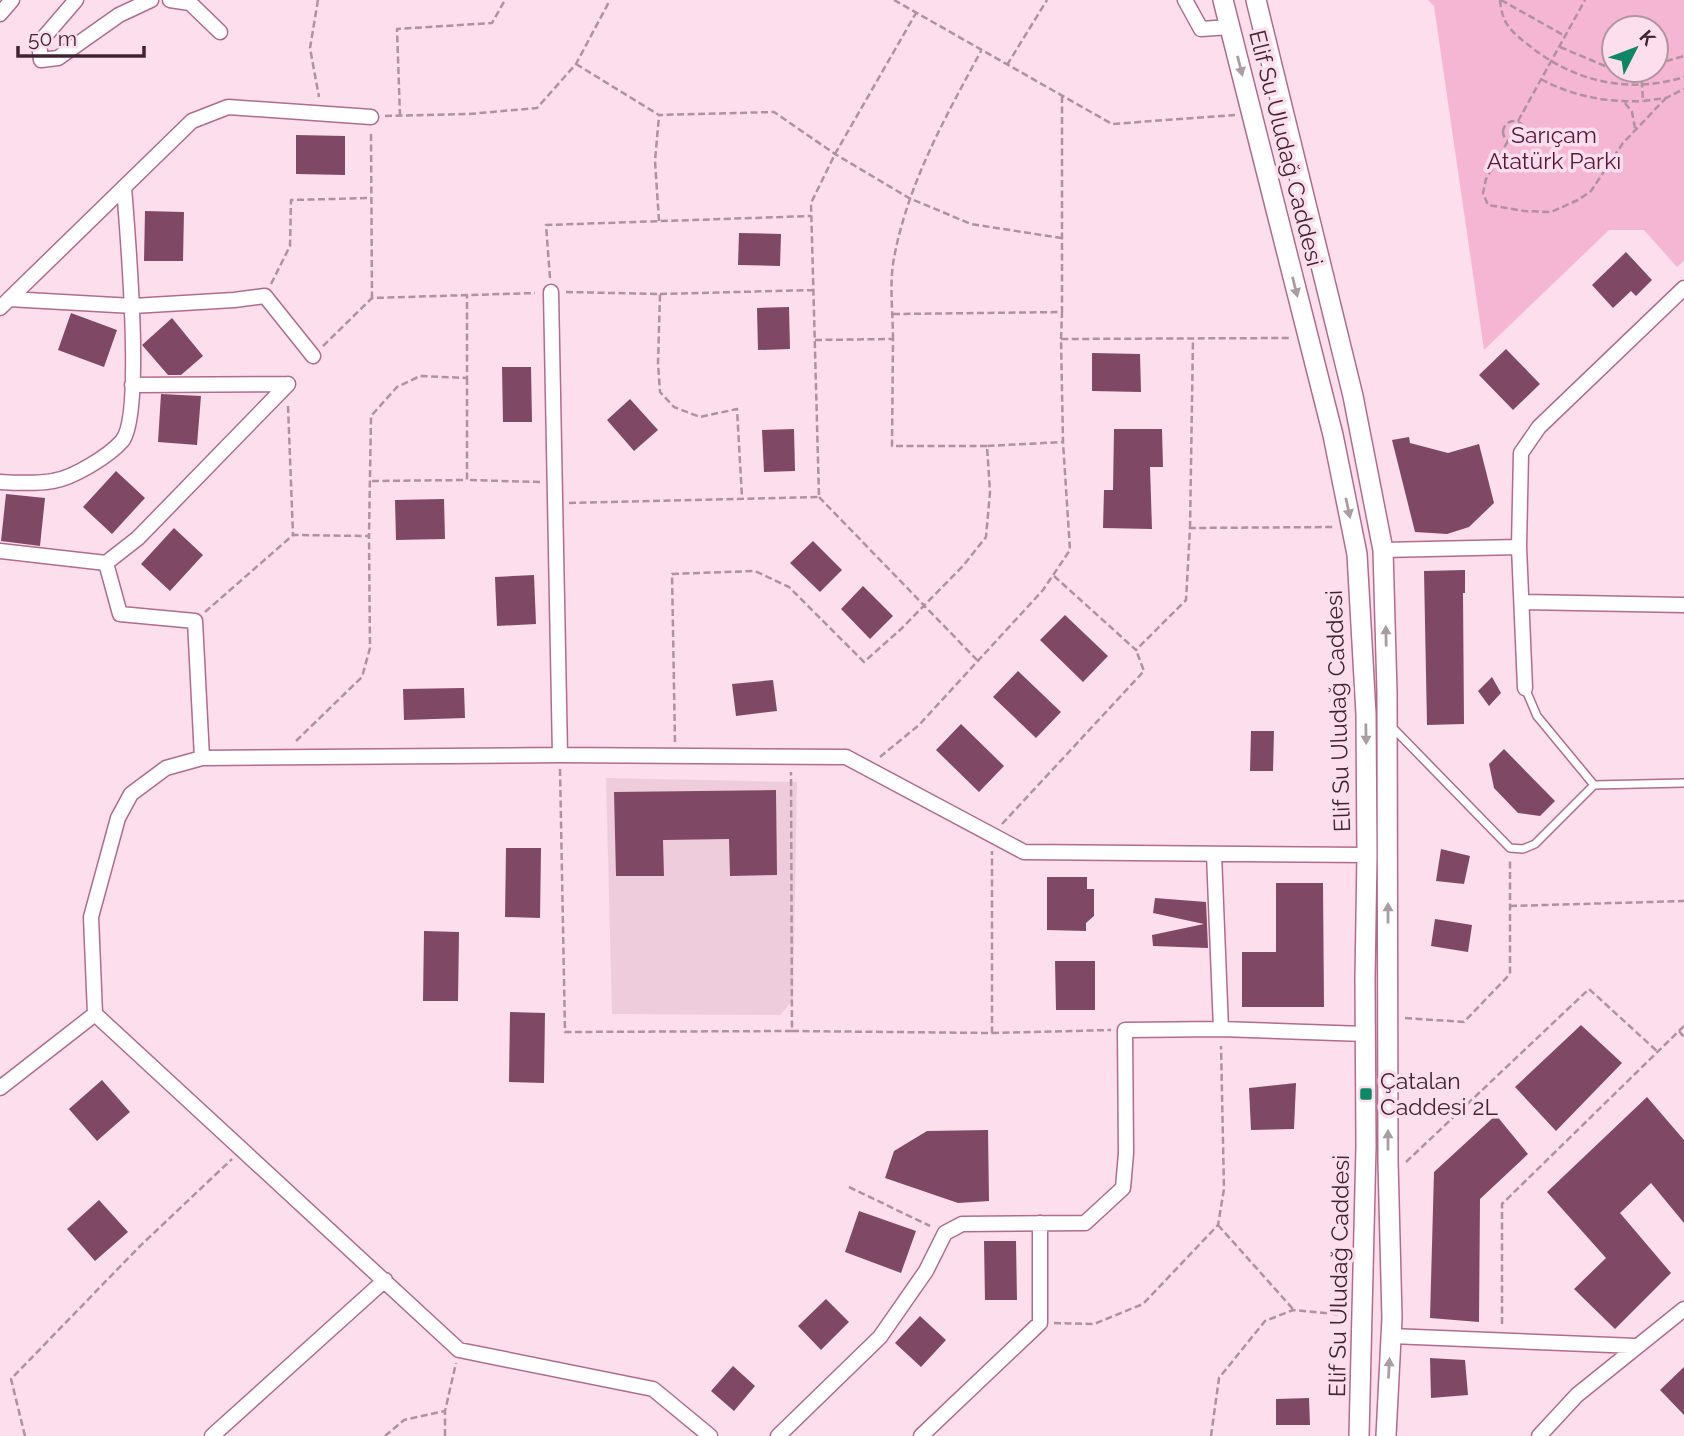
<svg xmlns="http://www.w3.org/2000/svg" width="1684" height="1436" font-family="Raleway,sans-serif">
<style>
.built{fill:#eeccdc}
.green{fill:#f5b6d4;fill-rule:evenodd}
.building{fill:#7f4965}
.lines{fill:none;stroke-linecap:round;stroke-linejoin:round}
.lane-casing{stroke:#b16b8f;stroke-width:10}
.street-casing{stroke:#b16b8f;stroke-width:17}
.secondary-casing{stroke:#b16b8f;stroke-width:22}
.path{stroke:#b091a0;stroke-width:2.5;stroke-dasharray:7 3.5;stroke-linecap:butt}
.lane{stroke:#fff;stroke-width:7}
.street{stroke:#fff;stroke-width:14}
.secondary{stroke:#fff;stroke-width:19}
.oneway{fill:#aa9ca3}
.poi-dot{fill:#0f8667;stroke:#fddeec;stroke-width:2.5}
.labels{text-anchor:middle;stroke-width:7;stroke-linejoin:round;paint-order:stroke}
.park-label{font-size:23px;fill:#5b143e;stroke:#fddeec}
.street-label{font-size:23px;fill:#412433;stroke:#fddeec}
.poi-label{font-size:23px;fill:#412433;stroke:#fddeec;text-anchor:start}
</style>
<rect width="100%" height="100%" fill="#fddeec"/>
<path class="built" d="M606,778L797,782L793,1000L780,1015L612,1014Z"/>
<path class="green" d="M1428,0H1684V261L1677,267L1644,230H1609L1484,350L1434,6ZM1614,28H1656V70H1614Z"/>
<path class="building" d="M296,135L345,136V175L296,174Z
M145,211L184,212L183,261H144Z
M739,233L781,234L780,266L738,265Z
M1626,252L1652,280L1636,296L1631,291L1613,308L1592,285Z
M789,307L790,349L758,350L757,308Z
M71,313L117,330L104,367L58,350Z
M172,318L203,356L181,375H168L142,345Z
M1506,349L1540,384L1513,410L1479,375Z
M1092,353L1140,354L1141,392L1092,391Z
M502,367H531L532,422H503Z
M161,394L201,396L197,445L158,442Z
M630,399L658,430L634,451L607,420Z
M794,429L795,471L764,472L762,430Z
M1114,429H1162L1163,467H1150L1152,529L1103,528L1104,490H1113Z
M1409,437L1410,443L1448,453L1479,444L1494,503L1469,527L1447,534L1415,532L1392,440Z
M116,471L145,498L112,534L83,507Z
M6,494L45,498L40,546L1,541Z
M444,499L445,539L396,540L395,500Z
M174,528L203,555L170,591L141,564Z
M813,541L842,570L820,592L790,563Z
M1465,570V593H1463L1464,724L1427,725L1424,571Z
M534,575L536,624L497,626L495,577Z
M863,586L893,616L870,639L841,609Z
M1065,615L1108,656L1083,682L1040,640Z
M1018,671L1061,712L1036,738L993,697Z
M1492,677L1501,693L1489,706L1478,691Z
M773,680L777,711L736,716L732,684Z
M464,688L465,718L404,720L403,689Z
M961,724L1004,766L979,792L936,750Z
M1251,731H1274L1273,771H1250Z
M1504,749L1555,801L1540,816L1518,813L1494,788L1489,764Z
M776,790L777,875L730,876L729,839L663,840L664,876H616L614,792Z
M506,848H541L540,918L505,917Z
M1441,849L1470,856L1464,884L1436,881Z
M1047,877H1087V889H1094V916L1086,923V931L1047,930Z
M1276,883H1323L1324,1007H1242V952H1276Z
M1155,898L1206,902L1208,948L1153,946L1152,935L1204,924L1153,913Z
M1435,919L1472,925L1468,952L1431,946Z
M424,931L459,932L458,1001H423Z
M1055,961H1095V1010H1056Z
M510,1012L545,1013L544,1083L509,1082Z
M1581,1025L1622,1063L1556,1131L1515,1087Z
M102,1080L130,1112L97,1141L69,1109Z
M1296,1083L1294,1129L1251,1130L1249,1088Z
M1647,1097L1684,1140V1223L1651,1183L1620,1213L1671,1273L1615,1329L1574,1289L1606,1258L1547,1192Z
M1496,1115L1528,1154L1480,1199L1479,1322L1430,1318L1434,1172Z
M988,1130L989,1201L958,1203L885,1178L894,1151L927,1131Z
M99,1200L128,1232L95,1261L67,1229Z
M859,1211L916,1231L901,1273L845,1252Z
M984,1241H1016L1017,1300H985Z
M826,1299L849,1322L821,1350L798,1326Z
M920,1316L946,1340L921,1367L895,1343Z
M1430,1358L1465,1360L1468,1395L1431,1398Z
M733,1366L755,1386L734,1411L711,1391Z
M1684,1367V1415L1660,1390Z
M1309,1398L1310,1425H1276V1399Z"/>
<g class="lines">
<defs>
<path id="lane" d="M1525,688L1537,716L1594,785
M1391,726L1510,848L1523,849L1535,844L1594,785L1684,783"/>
<path id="street" d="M76,0L39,43L41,60L58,58L119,15L151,0
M170,0L190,3L220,32
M1185,0L1201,29L1230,27
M0,14L12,0
M551,292L560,755
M9,299L133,306L234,300L265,296L313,356
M0,308L192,121L228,107L371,117
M132,385L288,384
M0,482C17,483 37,484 53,481C73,478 109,456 122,441C144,415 127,228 124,187
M1519,547L1525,688
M1383,550L1519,547L1521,453L1539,427L1684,288
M0,551L106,563L120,614L195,621L202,758
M106,563L138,538L288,384
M1522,602L1684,605
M1214,854L1221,1029
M0,1088L95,1014
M1391,1336L1636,1346
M212,1436L385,1280
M710,1436L653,1389L459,1350L95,1014L91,917L118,818L131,794L166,768L202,758L560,755L846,757L1024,852L1367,855
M778,1436L880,1337L926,1271L945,1233L962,1224L1085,1223L1123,1188L1126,1153L1125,1030L1221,1029L1365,1034
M921,1436L1040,1323V1223
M1539,1436L1577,1395L1684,1309"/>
<path id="secondary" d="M1223,0L1333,435L1357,554L1366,714L1367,855L1365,979L1366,1147L1359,1436
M1256,0L1353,396L1383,550L1387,693L1388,1161L1392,1318L1386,1436"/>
</defs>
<use href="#lane" class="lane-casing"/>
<use href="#street" class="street-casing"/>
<use href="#secondary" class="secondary-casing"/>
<path class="path" d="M318,0L310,48L319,97
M894,0L1112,124L1235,115
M1500,0C1502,25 1512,32 1531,47C1575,82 1630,94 1684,77
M1501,0L1565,36
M1560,47L1605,66H1614
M576,64L659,115L774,112L835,154L909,198L971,224L1061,238
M1656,64L1684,56
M1007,65L1047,0
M1641,70L1643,101L1666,98L1684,89
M1541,79C1571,96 1609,103 1643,101
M1062,96V312
M1625,103L1632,112L1635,128
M385,116L469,114L537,108L576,64L610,0
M400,116L397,29L492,23L505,0
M1518,121L1585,0
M1503 132a11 11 0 1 1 22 0a11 11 0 1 1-22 0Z
M371,134L372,298
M1508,141L1486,179L1483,193L1488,205L1524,211L1551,212L1578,200L1591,191L1623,143L1666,98
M659,221L655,161L659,116
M550,278L546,225L811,216
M271,284L290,246L291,200L371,198
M566,292L660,294L658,363L660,392L674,407L700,417L737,409L742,498
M660,294L814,290
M893,314L1062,312L1061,339
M893,339C893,313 889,284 894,258C908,183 945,118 981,51
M815,340L893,339L892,446H987
M323,346L372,298L535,293
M467,378V480L540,482
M288,406L293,535
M372,481L466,480
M819,497L977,660
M569,503L819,497L811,203L835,154L916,13
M1190,528L1193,339
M1054,576L1136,650L1186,600L1190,528L1334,527
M205,612L293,535L369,536L371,416L397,387L420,376L467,378V295
M296,741L362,677L370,648L369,536
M675,742L672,574L755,571L789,587L864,662L901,629L963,566L986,537L990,492L987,446L1063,442
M880,757L919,725L1043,590L1070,550L1063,442L1061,339L1289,338
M560,769L565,1032L792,1031L791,772
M1002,824L1144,671L1136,650
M1510,906L1684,901
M1405,1018L1464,1022L1510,974V858
M792,1031L992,1033V851
M1679,1031L1684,1037
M992,1033L1111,1030
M1406,1162L1589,989L1658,1052
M849,1187L930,1226
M1218,1225L1293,1309
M1054,1323L1094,1324L1143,1304L1218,1225L1224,1189L1221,1046
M1502,1324V1204L1684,1026
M25,1436L11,1379L139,1247L232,1159
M385,1436L404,1420L445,1411
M445,1436V1411L456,1363
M1211,1436L1219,1378L1265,1321L1293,1310L1345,1315"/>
<use href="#lane" class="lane"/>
<use href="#street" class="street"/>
<use href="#secondary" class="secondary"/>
</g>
<defs><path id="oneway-solid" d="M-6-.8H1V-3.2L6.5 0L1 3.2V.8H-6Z" transform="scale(1.75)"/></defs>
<g class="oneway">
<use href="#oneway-solid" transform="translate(1240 66) rotate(76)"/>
<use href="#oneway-solid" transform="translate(1295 287) rotate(76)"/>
<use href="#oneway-solid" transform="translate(1348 508) rotate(78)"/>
<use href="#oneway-solid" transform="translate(1386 636) rotate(-91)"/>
<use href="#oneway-solid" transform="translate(1366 734) rotate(89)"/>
<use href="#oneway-solid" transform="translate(1388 913) rotate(-90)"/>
<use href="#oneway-solid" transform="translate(1388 1140) rotate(-90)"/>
<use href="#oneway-solid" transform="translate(1389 1368) rotate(-87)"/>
</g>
<rect class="poi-dot" x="1359" y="1087" width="14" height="14" rx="3.5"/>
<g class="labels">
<g class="park-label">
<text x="1554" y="143">Sarıçam<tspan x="1554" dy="26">Atatürk Parkı</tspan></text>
</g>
<g class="street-label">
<text transform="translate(1286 148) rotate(76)" y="8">Elif Su Uludağ Caddesi</text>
<text transform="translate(1338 711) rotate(-92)" y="8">Elif Su Uludağ Caddesi</text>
<text transform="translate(1339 1276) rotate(-89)" y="8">Elif Su Uludağ Caddesi</text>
</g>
<g class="poi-label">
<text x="1380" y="1089">Çatalan<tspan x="1380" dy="26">Caddesi 2L</tspan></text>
</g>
</g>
<g transform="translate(1635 49) rotate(48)"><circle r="33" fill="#fddeec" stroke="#b294a2" stroke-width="2"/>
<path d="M0-5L12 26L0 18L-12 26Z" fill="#0f8667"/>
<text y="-10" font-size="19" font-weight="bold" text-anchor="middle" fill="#412433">K</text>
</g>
<path d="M18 46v10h126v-10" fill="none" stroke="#412433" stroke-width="3.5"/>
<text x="28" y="46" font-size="21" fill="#412433" stroke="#fddeec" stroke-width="5" paint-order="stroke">50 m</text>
</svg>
